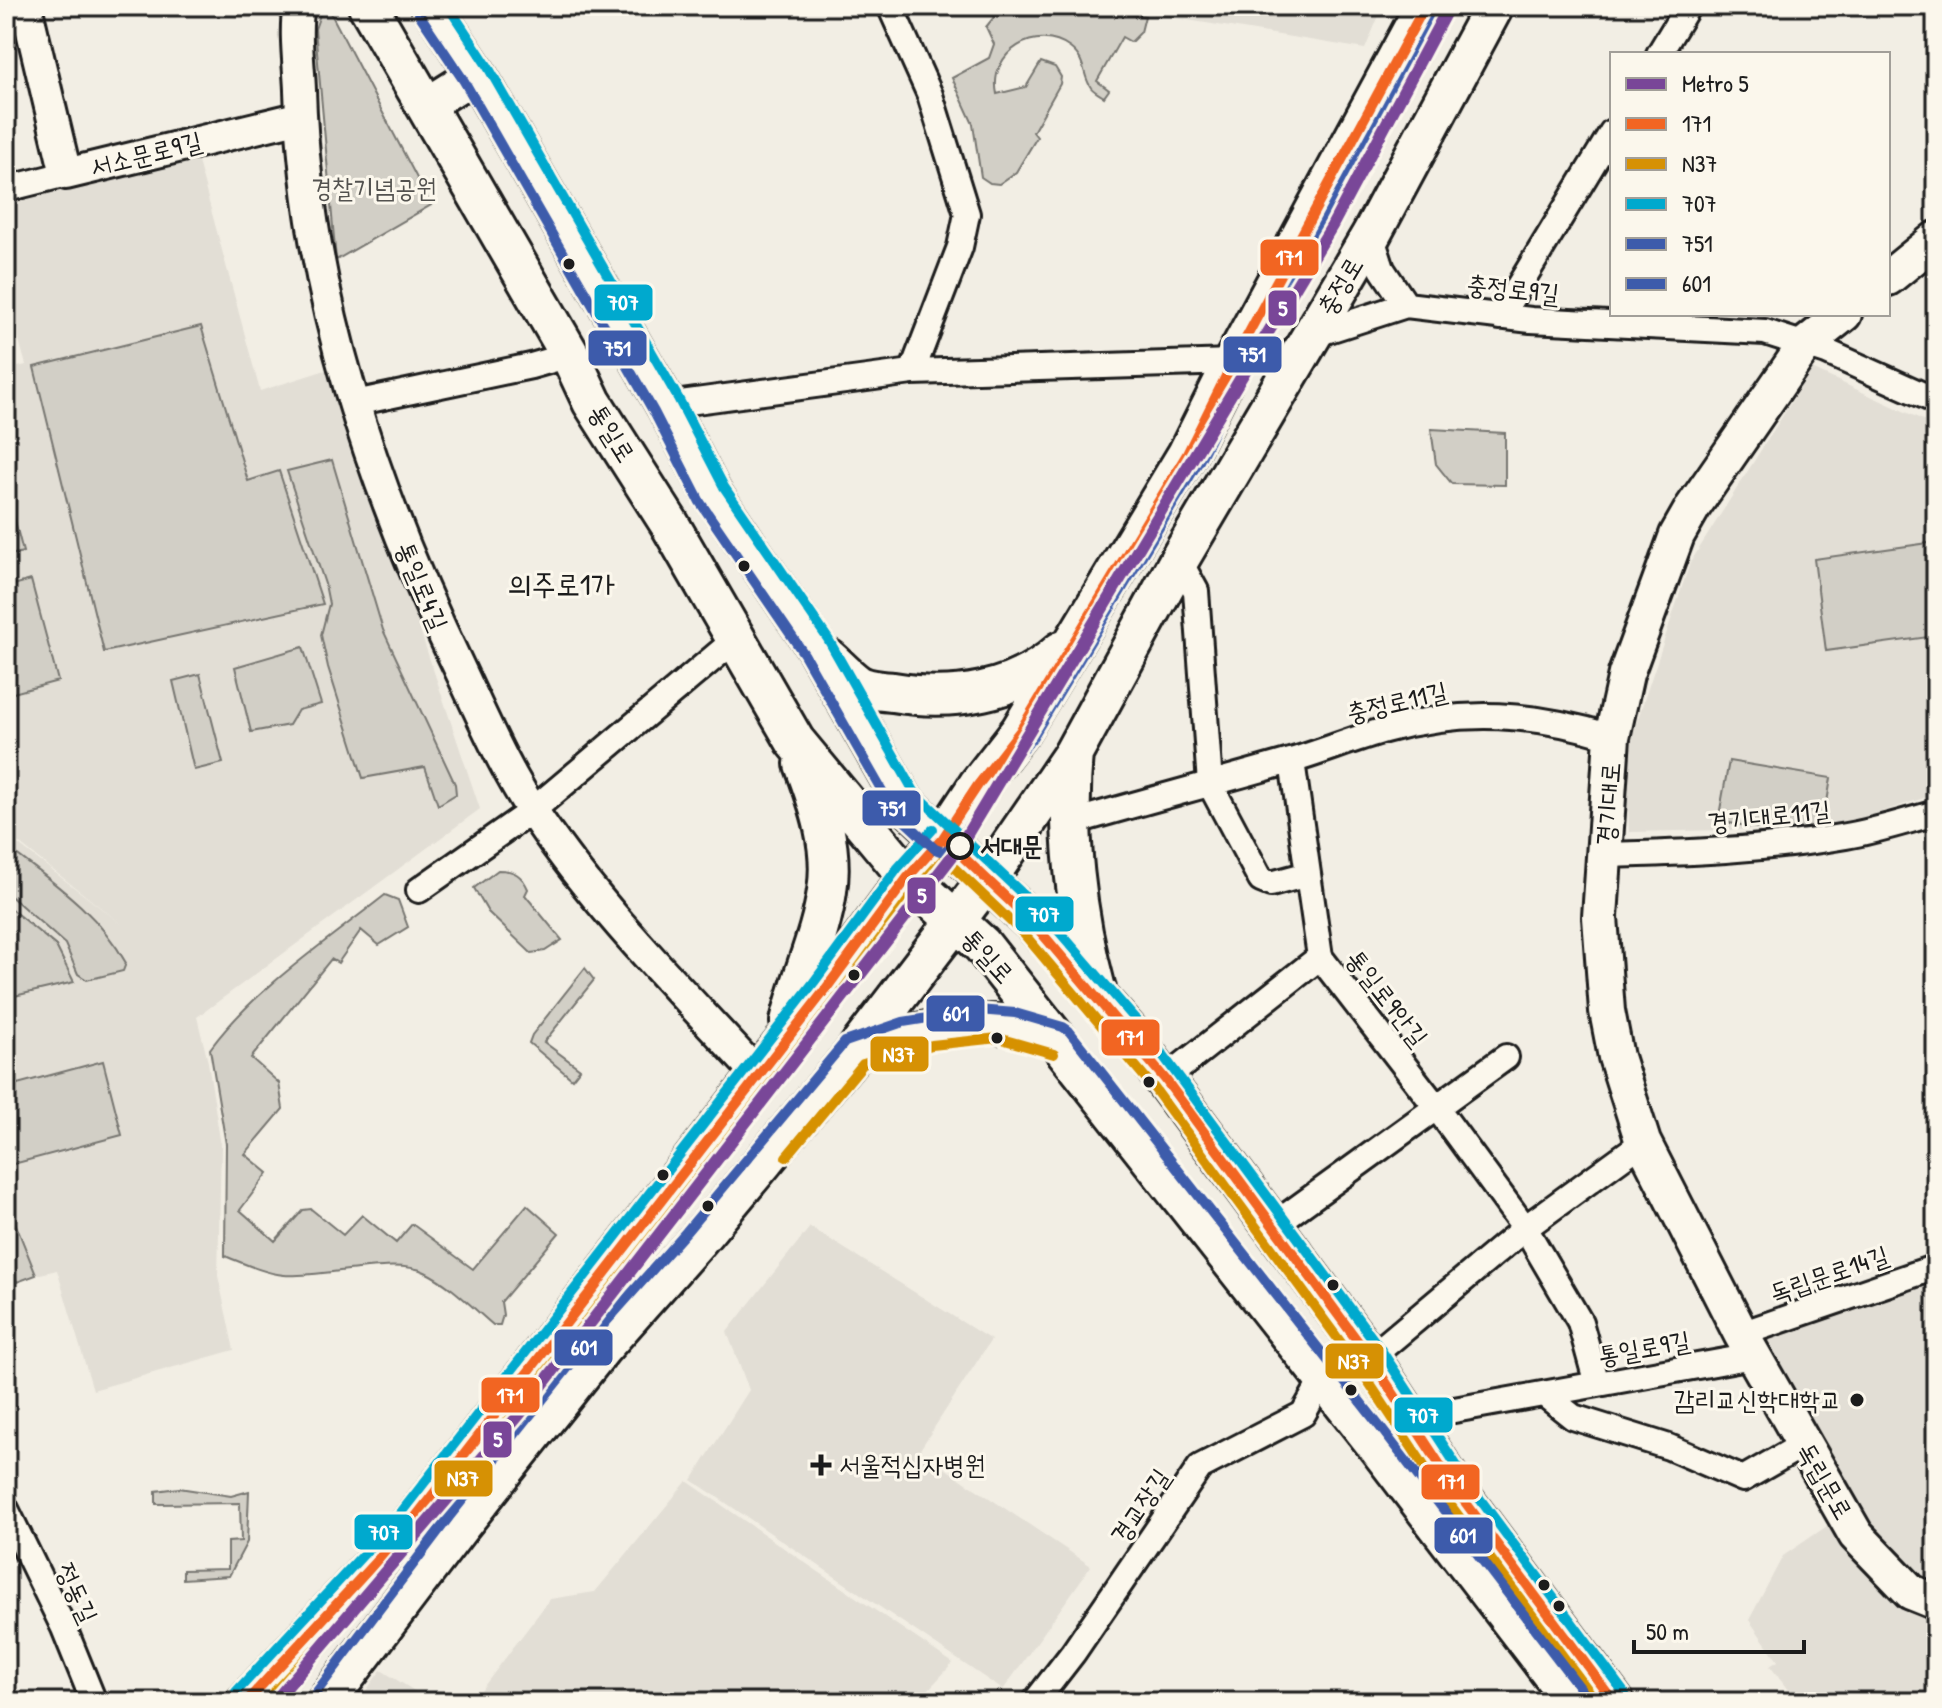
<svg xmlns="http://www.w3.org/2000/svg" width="1942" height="1708" font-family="'Patrick Hand','Poor Story',sans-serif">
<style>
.built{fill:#e2ded5}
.green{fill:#d2cfc6;stroke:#777671;stroke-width:2}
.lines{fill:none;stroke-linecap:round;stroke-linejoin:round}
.minor-casing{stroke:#1c1c1c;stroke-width:30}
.tertiary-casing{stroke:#1c1c1c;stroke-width:36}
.secondary-casing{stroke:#1c1c1c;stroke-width:40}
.primary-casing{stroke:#1c1c1c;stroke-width:44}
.minor{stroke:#fbf7ec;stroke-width:24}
.tertiary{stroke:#fbf7ec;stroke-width:30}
.secondary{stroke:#fbf7ec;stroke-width:34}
.primary{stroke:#fbf7ec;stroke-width:38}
.bus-1-casing{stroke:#fbf7ec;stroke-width:16}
.bus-2-casing{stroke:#fbf7ec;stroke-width:16}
.bus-3-casing{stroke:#fbf7ec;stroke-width:16}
.bus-4-casing{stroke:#fbf7ec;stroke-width:16}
.bus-5-casing{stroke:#fbf7ec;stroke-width:16}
.bus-1{stroke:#f26522;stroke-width:10}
.bus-2{stroke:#d69104;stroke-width:10}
.bus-3{stroke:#00a9ce;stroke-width:10}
.bus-4{stroke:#3d5bab;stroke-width:10}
.bus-5{stroke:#3d5bab;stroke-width:10}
.metro-1-casing{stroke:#fbf7ec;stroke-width:18}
.metro-1{stroke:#794698;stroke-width:12}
.bus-dot{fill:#1c1c1c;stroke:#fbf7ec;stroke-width:3}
.stop-dot{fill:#fbf7ec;stroke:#1c1c1c;stroke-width:4}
.labels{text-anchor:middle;stroke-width:6;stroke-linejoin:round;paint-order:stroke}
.street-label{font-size:26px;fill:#1c1c1c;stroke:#fbf7ec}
.park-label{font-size:26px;fill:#53524f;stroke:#fbf7ec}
.stop-label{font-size:26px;font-weight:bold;fill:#1c1c1c;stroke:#fbf7ec;text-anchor:start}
.poi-label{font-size:26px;fill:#1c1c1c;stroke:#fbf7ec;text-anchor:end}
.quarter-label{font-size:30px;fill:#1c1c1c;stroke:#fbf7ec}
.line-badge{stroke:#fbf7ec;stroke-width:3}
.badge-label{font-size:22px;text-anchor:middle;font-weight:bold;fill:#fff}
</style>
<rect width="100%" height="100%" fill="#f2eee4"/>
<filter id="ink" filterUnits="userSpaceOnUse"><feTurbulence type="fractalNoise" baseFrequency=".0125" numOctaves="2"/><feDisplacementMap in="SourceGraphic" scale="16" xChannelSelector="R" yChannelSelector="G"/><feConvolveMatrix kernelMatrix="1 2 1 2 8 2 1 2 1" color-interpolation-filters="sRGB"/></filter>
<g filter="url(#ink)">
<path class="built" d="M1102,6H1383L1365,49Z
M193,143L260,391L332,368L480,809L197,1017L208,1062L221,1146L218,1276L234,1350L93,1390L57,1270L36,1275L6,1200V835L124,926L6,833V370L26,365L6,294V198Z
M1812,369L1936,426V794L1832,828L1629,832L1626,754L1690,563Z
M810,1227L991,1340L919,1451L1091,1566L1003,1690L692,1480L749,1390L727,1332Z
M1936,1267V1602L1911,1592L1741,1334Z
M687,1481L807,1564L953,1663L917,1702H472L550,1599L595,1592Z
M1833,1522L1877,1586L1905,1606L1936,1622V1702H1797L1770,1666L1778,1661L1749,1620L1783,1556Z
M381,1670L432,1702H358Z"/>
<path class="green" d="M323,6H327L431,205L336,260L315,29Z
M1003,6H1073L1145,16L1141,32L1131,42L1122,37L1097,81L1109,90L1104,97C1100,94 1092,91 1090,86C1082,73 1086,60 1070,48C1037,23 988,52 997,94L1026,87L1041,62L1055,67L1061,77L1060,84L1033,132L1037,137L1016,172L999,184L990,183L981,177L973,124L952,78L989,58L994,44L986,27Z
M201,326L248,481L279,471L323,604L104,652L34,367Z
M1431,429L1505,433V485L1452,484L1436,464Z
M332,460L383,630L455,784L456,794L438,805L425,767L363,778L328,667L321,635L329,604L325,584L287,471Z
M6,486L23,552L6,556Z
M1936,542V636L1826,651L1814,559Z
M31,580L58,681L6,695V587Z
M303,647L321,704L298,710L289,725L251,732L235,667Z
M200,674L223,763L194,770L173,681Z
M1729,761L1831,778L1821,839L1718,821Z
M6,846C51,881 98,912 126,963L123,971L87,980L78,974L65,944L6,892Z
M498,870C514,870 522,875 528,889L525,895L562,940L545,951L531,953L488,912L474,888Z
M385,895L398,900L408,927L379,945L361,930L338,963L331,959L251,1058L279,1083L283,1109L245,1154L268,1173L240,1210L275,1241L303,1210L311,1209L343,1235L362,1215L396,1243L412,1224L473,1269L527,1205L559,1233L501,1302L503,1315L500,1325H493C472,1307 450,1284 425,1272C394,1257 320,1278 284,1275C264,1273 243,1263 225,1256L226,1144L210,1049C254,989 327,941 385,895Z
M6,905L56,946L74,982L6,998Z
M585,968L594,980L544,1042L580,1069L572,1079L529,1043L532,1035Z
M103,1061L122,1135L6,1166V1087Z
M6,1200L36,1275L17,1282L6,1254Z
M179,1488L231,1496L249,1491L247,1542L229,1576L183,1579V1570L228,1569V1542L241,1541L240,1503L156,1504V1491Z"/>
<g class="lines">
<defs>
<path id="minor" d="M890,6L930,95L967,214L960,247L912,372
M1659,54L1688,6
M6,189L66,174
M1371,235L1382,269L1406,305
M1500,317L1612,132
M1310,336L1406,305L1531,320L1765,332L1827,352L1936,401
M355,403L531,366L570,355
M666,405L912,372L1233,362
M1179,560L1196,591L1210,784L1261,880L1271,884L1308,874L1320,957L1437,1108L1525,1228L1580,1322L1597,1384
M1292,761L1308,874
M1070,823C1142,802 1214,783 1287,762C1320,753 1352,739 1385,730C1464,708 1534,713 1612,737
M1604,855C1685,853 1766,850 1846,836C1876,831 1906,821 1936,813
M419,890L533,810L737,638
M1165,1079L1320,957
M1274,1225L1506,1057
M1741,1334L1936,1267
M1370,1358L1525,1228L1643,1142
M1544,1394L1573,1417L1669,1447L1743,1479L1804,1444
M1454,1410L1753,1356
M6,1509L64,1628L94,1702
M1035,1702L1073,1653L1200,1467L1303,1414L1323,1379"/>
<path id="tertiary" d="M26,6L66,174L301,117
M299,6C294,31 299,64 300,90C306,294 374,492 462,674C485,723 507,774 538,819C601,912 682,992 758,1075"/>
<path id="secondary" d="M427,105L476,74
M1888,278L1936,239
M1844,314L1805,345L1693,507L1677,535L1626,674L1612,737L1600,917L1607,1011L1616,1057L1643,1142L1741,1334L1856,1535L1911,1592L1936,1602"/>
<path id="primary" d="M368,6L570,355L592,402L669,523L795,741L908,877L982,945L1373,1441L1573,1702
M431,6L476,74L666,405L712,494L816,647L904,802L1034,924L1131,1035L1370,1358L1457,1491L1614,1702
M829,659C838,667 847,677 857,684C866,690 882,691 893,692C952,702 1016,693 1061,651
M1073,754C1066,829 1076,916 1096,989
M790,1022C800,978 821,935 827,891C834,848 819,804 804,764
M855,1052C898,1036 950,1023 996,1024C1016,1025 1038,1035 1058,1040
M246,1702L407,1528L825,990L908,877L943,838L978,785L1020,731L1187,454L1233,362L1425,6
M326,1702L460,1526L601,1349L697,1241L855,1052L986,881L1073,754L1179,560L1371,235L1494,6"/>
</defs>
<use href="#minor" class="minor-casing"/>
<use href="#tertiary" class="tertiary-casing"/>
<use href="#secondary" class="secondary-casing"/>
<use href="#primary" class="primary-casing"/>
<use href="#minor" class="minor"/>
<use href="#tertiary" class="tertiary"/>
<use href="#secondary" class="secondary"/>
<use href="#primary" class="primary"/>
<defs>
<path id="bus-1" d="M943,838L1034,924L1165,1079L1370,1358L1457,1491L1614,1702
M246,1702L407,1528L825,990L908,877L943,838L978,785L1020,731L1187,454L1233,362L1425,6"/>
<path id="bus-2" d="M786,1157L863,1064L932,1045L998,1038L1054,1054
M265,1702L418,1537L836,999L919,886L944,858L1024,934L1154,1088L1358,1366L1446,1499L1597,1702"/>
<path id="bus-3" d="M448,6L488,67L678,398L724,487L828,639L915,793L1044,914L1142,1027L1381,1350L1468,1483L1625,1694
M236,1692L396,1519L814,982L897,869L933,829"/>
<path id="bus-4" d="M419,14L464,81L654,412L700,502L804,654L893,810L935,849L943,852L954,847L989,793L1032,738L1199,461L1245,368L1437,13"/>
<path id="bus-5" d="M315,1694L449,1517L590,1340L686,1232L845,1042L903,1022L978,1010L1015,1013L1063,1027L1069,1031L1384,1432L1584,1693"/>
</defs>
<use href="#bus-1" class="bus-1-casing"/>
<use href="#bus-2" class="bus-2-casing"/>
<use href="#bus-3" class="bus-3-casing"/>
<use href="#bus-4" class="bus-4-casing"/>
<use href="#bus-5" class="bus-5-casing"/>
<use href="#bus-1" class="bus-1"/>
<use href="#bus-2" class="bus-2"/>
<use href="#bus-3" class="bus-3"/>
<use href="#bus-4" class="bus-4"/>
<use href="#bus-5" class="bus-5"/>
<defs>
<path id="metro-1" d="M274,1702L519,1415L960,846L1332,226L1449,6"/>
</defs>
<use href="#metro-1" class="metro-1-casing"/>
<use href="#metro-1" class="metro-1"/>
</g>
</g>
<g class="bus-dot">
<circle cx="569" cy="264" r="7"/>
<circle cx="744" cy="566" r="7"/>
<circle cx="854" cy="975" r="7"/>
<circle cx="997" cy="1038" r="7"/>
<circle cx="1149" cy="1082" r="7"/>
<circle cx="663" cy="1175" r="7"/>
<circle cx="708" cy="1206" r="7"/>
<circle cx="1333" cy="1285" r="7"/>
<circle cx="1351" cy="1390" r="7"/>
<circle cx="1857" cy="1400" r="8"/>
<path d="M817 1453h8v8h8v8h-8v8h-8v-8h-8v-8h8z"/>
<circle cx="1544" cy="1585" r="7"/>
<circle cx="1559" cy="1606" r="7"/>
</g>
<circle class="stop-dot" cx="960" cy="846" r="12"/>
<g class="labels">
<g class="street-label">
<text transform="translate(146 154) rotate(-14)" y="9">서소문로9길</text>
<text transform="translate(1340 286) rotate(-59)" y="9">충정로</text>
<text transform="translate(1513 289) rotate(6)" y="9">충정로9길</text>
<text transform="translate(612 433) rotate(58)" y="9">통일로</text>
<text transform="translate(422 586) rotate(67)" y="9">통일로4길</text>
<text transform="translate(1397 702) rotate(-13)" y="9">충정로11길</text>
<text transform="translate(1608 804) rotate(-86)" y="9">경기대로</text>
<text transform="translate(1769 816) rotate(-6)" y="9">경기대로11길</text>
<text transform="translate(988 956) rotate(48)" y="9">통일로</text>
<text transform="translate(1387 998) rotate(52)" y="9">통일로9안길</text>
<text transform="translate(1829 1274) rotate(-19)" y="9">독립문로14길</text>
<text transform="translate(1644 1348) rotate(-10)" y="9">통일로9길</text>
<text transform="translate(1825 1481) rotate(60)" y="9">독립문로</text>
<text transform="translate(1140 1506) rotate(-56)" y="9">경교장길</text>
<text transform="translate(77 1593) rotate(65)" y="9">정동길</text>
</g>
<g class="park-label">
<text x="374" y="197">경찰기념공원</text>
</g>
<g class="stop-label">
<text x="980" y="855">서대문</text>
</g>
<g class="poi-label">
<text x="1841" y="1409">감리교신학대학교</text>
<text x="839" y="1474" text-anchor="start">서울적십자병원</text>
</g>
<g class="quarter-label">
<text x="561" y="595">의주로1가</text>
</g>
</g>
<g class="line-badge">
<rect x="1259" y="238" width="61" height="39" rx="8" fill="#f26522"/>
<rect x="593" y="283" width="61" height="39" rx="8" fill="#00a9ce"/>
<rect x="1267" y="289" width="31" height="38" rx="8" fill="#794698"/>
<rect x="587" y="329" width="61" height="38" rx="8" fill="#3d5bab"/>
<rect x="1222" y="335" width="61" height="39" rx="8" fill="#3d5bab"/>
<rect x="861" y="789" width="61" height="38" rx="8" fill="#3d5bab"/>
<rect x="906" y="876" width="31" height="39" rx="8" fill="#794698"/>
<rect x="1014" y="895" width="61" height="38" rx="8" fill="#00a9ce"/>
<rect x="925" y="994" width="61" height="39" rx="8" fill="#3d5bab"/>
<rect x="1100" y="1018" width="61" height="39" rx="8" fill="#f26522"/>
<rect x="869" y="1035" width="61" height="38" rx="8" fill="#d69104"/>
<rect x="553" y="1328" width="61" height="39" rx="8" fill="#3d5bab"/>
<rect x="1324" y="1342" width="61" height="38" rx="8" fill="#d69104"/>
<rect x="480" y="1376" width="61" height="38" rx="8" fill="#f26522"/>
<rect x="1393" y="1396" width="61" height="38" rx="8" fill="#00a9ce"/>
<rect x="482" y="1420" width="31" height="39" rx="8" fill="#794698"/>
<rect x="433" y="1459" width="61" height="39" rx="8" fill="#d69104"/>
<rect x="1420" y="1463" width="61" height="38" rx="8" fill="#f26522"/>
<rect x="353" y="1513" width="61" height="38" rx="8" fill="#00a9ce"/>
<rect x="1433" y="1516" width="61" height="39" rx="8" fill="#3d5bab"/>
</g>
<g class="badge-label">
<text x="1289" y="265">171</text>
<text x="623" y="310">707</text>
<text x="1283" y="316">5</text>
<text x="617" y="356">751</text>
<text x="1252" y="362">751</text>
<text x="892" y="816">751</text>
<text x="922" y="903">5</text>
<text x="1044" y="922">707</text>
<text x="956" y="1021">601</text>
<text x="1130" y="1045">171</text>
<text x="899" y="1062">N37</text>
<text x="584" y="1355">601</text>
<text x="1354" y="1369">N37</text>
<text x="510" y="1403">171</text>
<text x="1423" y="1423">707</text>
<text x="498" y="1447">5</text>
<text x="463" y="1486">N37</text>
<text x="1451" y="1489">171</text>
<text x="384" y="1540">707</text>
<text x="1463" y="1543">601</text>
</g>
<rect width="1942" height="1708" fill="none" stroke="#fbf7ec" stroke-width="32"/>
<rect x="16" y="16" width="1910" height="1676" fill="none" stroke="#1c1c1c" stroke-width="3" filter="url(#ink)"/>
<rect x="1610" y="52" width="280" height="264" fill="#fbf7ec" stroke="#a29f99" stroke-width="2"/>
<rect x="1626" y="78" width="40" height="12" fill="#794698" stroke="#a29f99" stroke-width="2"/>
<text x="1682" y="92" font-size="24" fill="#1c1c1c">Metro 5</text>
<rect x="1626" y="118" width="40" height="12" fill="#f26522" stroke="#a29f99" stroke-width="2"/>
<text x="1682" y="132" font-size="24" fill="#1c1c1c">171</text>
<rect x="1626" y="158" width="40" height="12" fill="#d69104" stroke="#a29f99" stroke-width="2"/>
<text x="1682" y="172" font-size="24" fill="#1c1c1c">N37</text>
<rect x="1626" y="198" width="40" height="12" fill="#00a9ce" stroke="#a29f99" stroke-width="2"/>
<text x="1682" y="212" font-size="24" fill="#1c1c1c">707</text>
<rect x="1626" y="238" width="40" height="12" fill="#3d5bab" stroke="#a29f99" stroke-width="2"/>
<text x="1682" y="252" font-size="24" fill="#1c1c1c">751</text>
<rect x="1626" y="278" width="40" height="12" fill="#3d5bab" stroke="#a29f99" stroke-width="2"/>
<text x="1682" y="292" font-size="24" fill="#1c1c1c">601</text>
<path d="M1634 1640v12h170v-12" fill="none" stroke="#1c1c1c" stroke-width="4"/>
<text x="1646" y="1640" font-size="24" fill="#1c1c1c" stroke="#fbf7ec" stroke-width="6" paint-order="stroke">50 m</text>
</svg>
